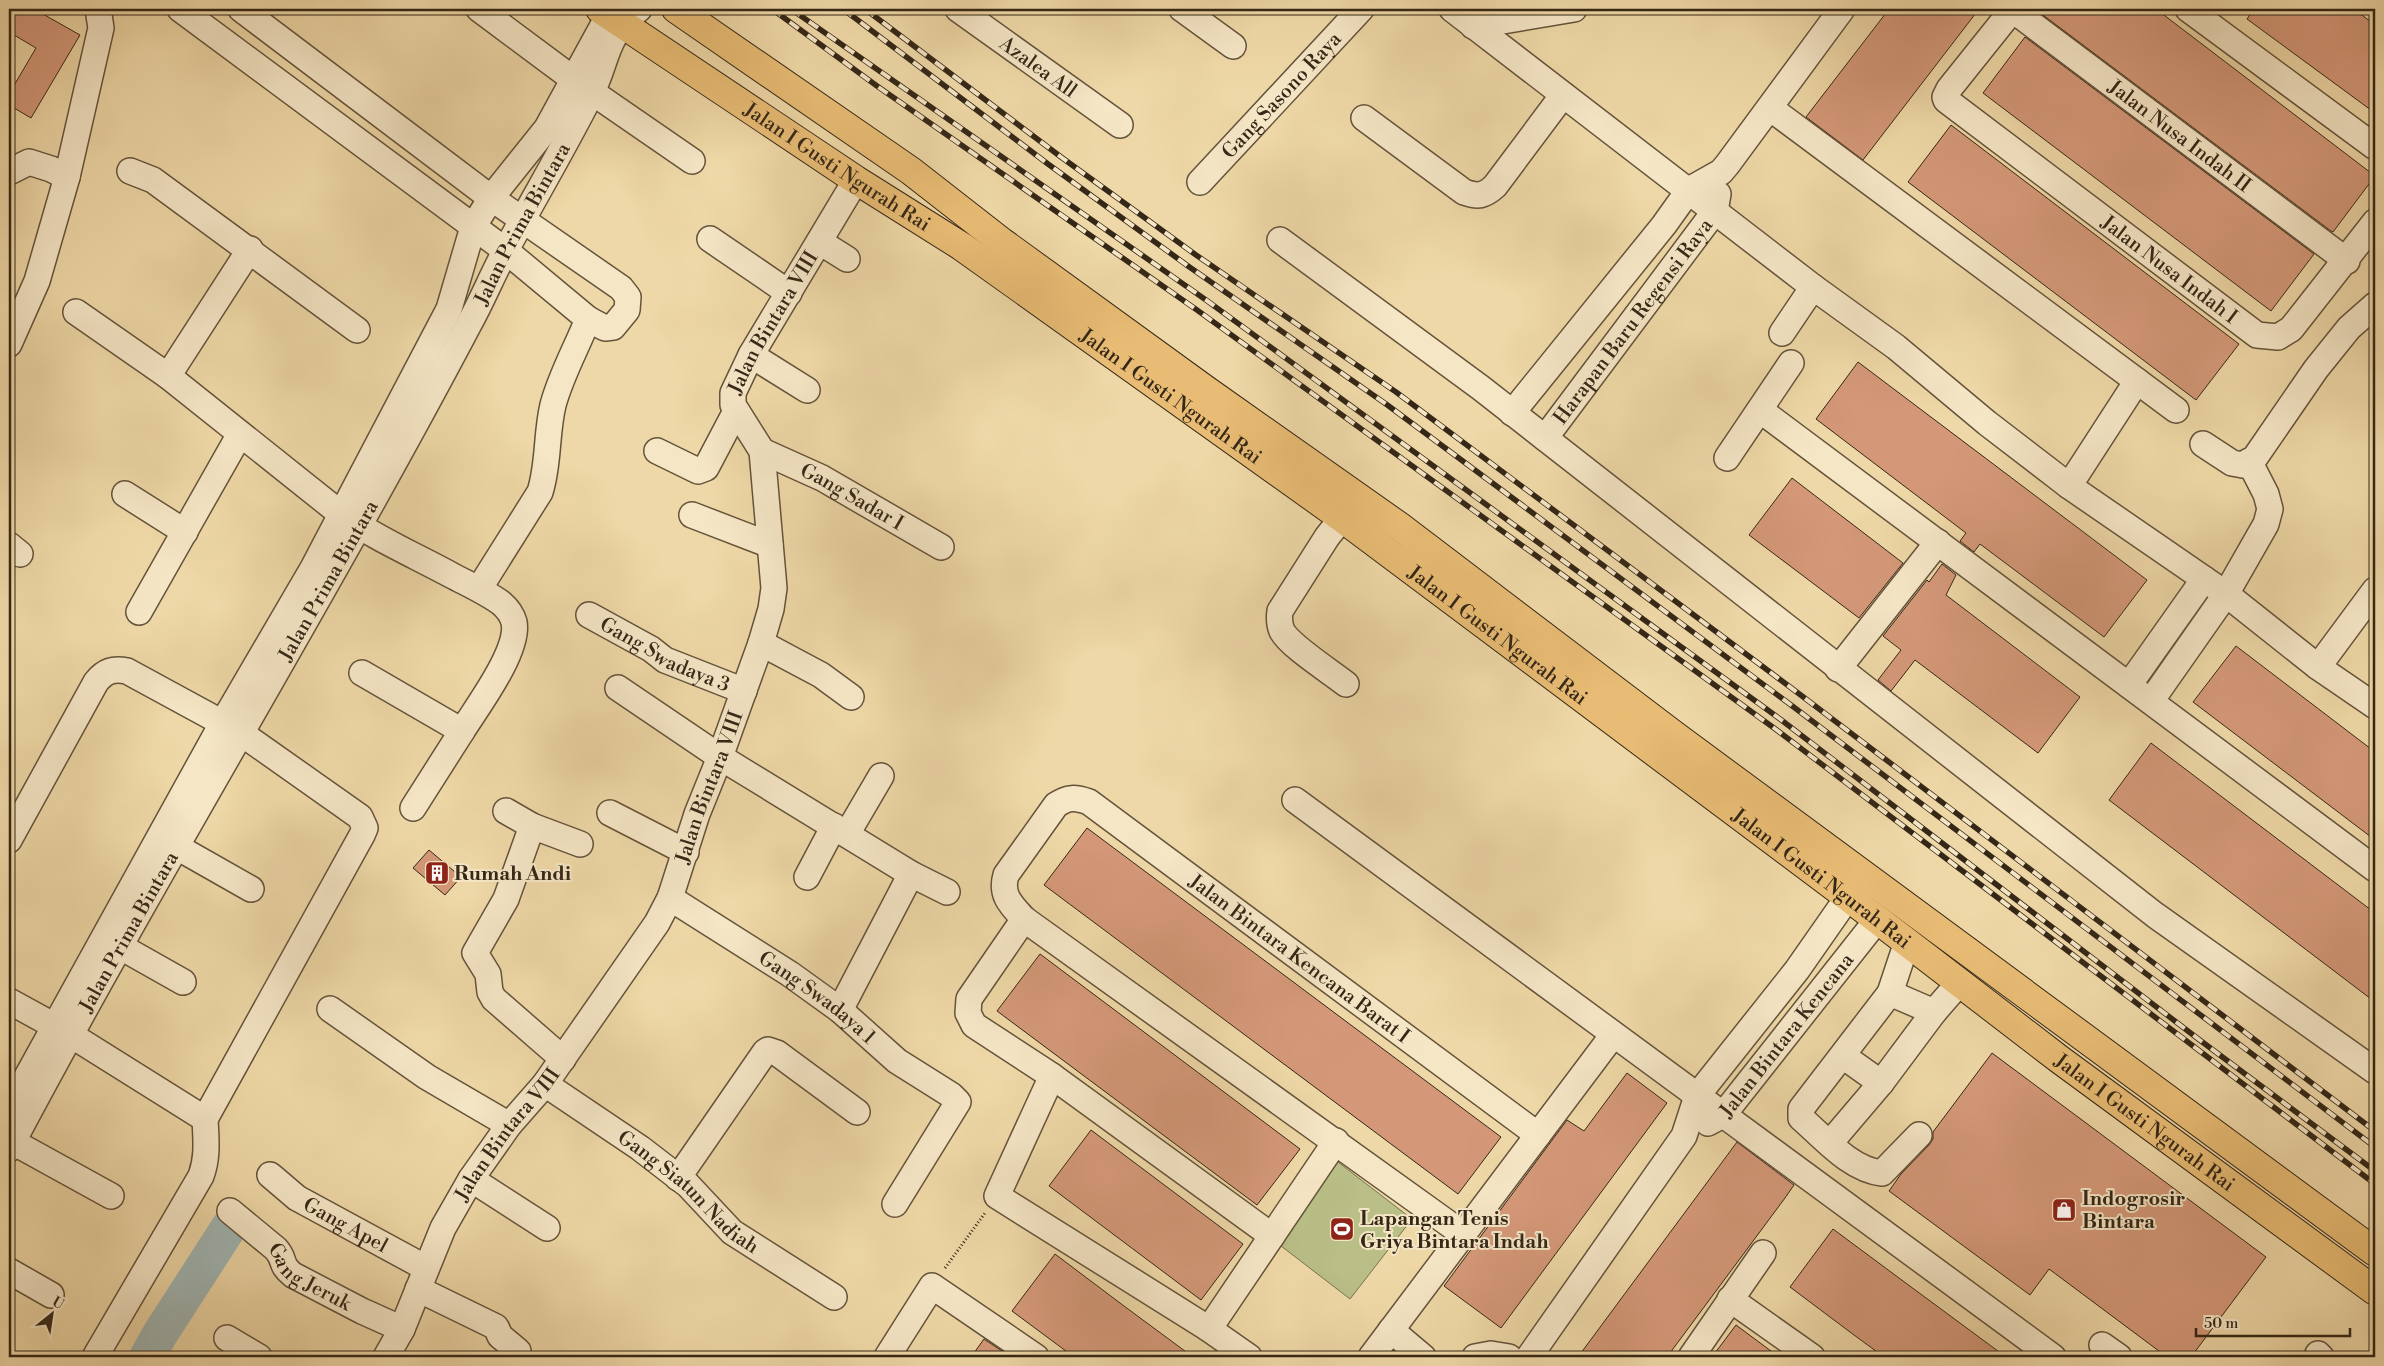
<svg xmlns="http://www.w3.org/2000/svg" width="2384" height="1366" font-family="'Libre Bodoni',serif">
<style>
.green{fill:#b9bf87;stroke:#77734f}
.lines{fill:none;stroke-linecap:round;stroke-linejoin:round}
.river{stroke:#a0b6b4;stroke-width:36}
.building{fill:#d49878;stroke:#352717}
.minor-casing{stroke:#64533b;stroke-width:28}
.major-casing{stroke:#352717;stroke-width:30}
.path{stroke:#352717;stroke-width:3;stroke-dasharray:1 2.5;stroke-linecap:butt}
.minor{stroke:#f5e6c6;stroke-width:25}
.major{stroke:#e8bc74;stroke-width:28}
.rail-casing{stroke:#352717;stroke-width:5.5}
.rail{stroke:#f5e6c6;stroke-width:4;stroke-dasharray:11;stroke-linecap:butt}
.labels{text-anchor:middle;stroke-width:4;stroke-linejoin:round;paint-order:stroke}
.street-label{font-size:20px;fill:#352717;stroke:#f5e6c6}
.poi-label{font-size:20px;font-weight:bold;fill:#352717;stroke:#f5e6c6;text-anchor:start}
</style>
<rect width="100%" height="100%" fill="#efd8a7"/>
<filter id="stains"><feTurbulence type="fractalNoise" baseFrequency=".004" numOctaves="4"/><feColorMatrix values="0 0 0 0 .2 0 0 0 0 .09 0 0 0 0 .02 0 0 0 .5 -.17"/></filter>
<radialGradient id="worn" r=".72"><stop offset=".6" stop-color="#630" stop-opacity="0"/><stop offset="1" stop-color="#630" stop-opacity=".3"/></radialGradient>
<path class="green" d="M1334,1159L1412,1219L1350,1299L1272,1239Z"/>
<g class="lines">
<path class="river" d="M147,1357L160,1334L229,1227"/>
</g>
<path class="building" d="M9,9H34L80,35L31,118L9,105V94L36,48L9,32Z
M1889,9H1979L1863,160L1806,117Z
M2048,9H2156L2375,176L2333,232L2331,231L2043,15Z
M2254,9H2354L2375,25V113L2247,19Z
M2025,37L2314,254L2271,311L1983,93Z
M1951,125L2239,344L2196,400L1908,182Z
M1858,362L2147,580L2104,637L1980,544L1974,552L1960,541L1966,533L1816,419Z
M1792,478L1903,563L1859,618L1749,535Z
M1942,564L1956,575L1946,595L2080,697L2038,753L1915,660L1891,691L1878,680L1901,650L1883,636L1927,580L1929,582Z
M2236,646L2375,752V840L2193,702Z
M2151,743L2375,913V1002L2109,800Z
M1087,828L1501,1137L1458,1194L1044,885Z
M429,850L461,877L445,895L413,868Z
M1040,954L1300,1149L1257,1205L997,1011Z
M1992,1053L2266,1257L2191,1357H2167L2049,1269L2030,1295L1889,1191L1901,1174L1929,1145L1933,1139V1132Z
M1627,1073L1667,1103L1501,1328L1444,1286L1567,1120L1584,1131Z
M1091,1130L1243,1244L1201,1300L1049,1186Z
M1737,1142L1794,1185L1785,1198L1667,1357H1578Z
M1833,1229L1899,1278L2006,1357H1884L1854,1335L1790,1287Z
M1055,1254L1124,1306L1193,1357H1074L1012,1311Z
M1736,1325L1779,1357H1712Z
M984,1339L1011,1357H971Z"/>
<g class="lines">
<defs>
<g id="minor">
<path d="M180,9L505,250L588,319L605,328L613,327L627,310L628,297L621,288L491,198L241,9"/>
<path d="M479,9L573,79L692,161"/>
<path id="s1" d="M958,9L1120,125"/>
<path d="M1182,9L1233,46"/>
<path d="M1452,9L1813,287L1896,347L1987,423L2069,486L2226,594L2318,667L2375,706"/>
<path id="s2" d="M2013,9L1949,89L1945,97L1946,100L2257,335L2278,337L2291,329L2375,222"/>
<path d="M2188,9L2375,147"/>
<path id="s3" d="M2013,10L2347,261"/>
<path d="M1473,26L1574,9"/>
<path d="M1770,108L2176,410"/>
<path d="M1364,118L1464,192C1478,197 1484,196 1495,186L1563,95"/>
<path d="M130,171L153,180L357,330"/>
<path d="M9,172L29,162L51,169L67,177"/>
<path id="s4" d="M1200,182L1361,9"/>
<path d="M710,239L789,293"/>
<path d="M1280,240L1481,388L2155,915L2375,1071"/>
<path d="M820,242L847,259"/>
<path d="M76,312L168,376L341,514C375,538 414,555 451,575C468,584 486,592 501,603C507,608 512,615 514,622C520,650 477,707 462,731L362,673"/>
<path d="M1782,333L1813,287"/>
<path d="M9,344L37,281L67,177L101,28L98,9"/>
<path d="M751,355L807,390"/>
<path d="M168,376L250,249"/>
<path d="M1760,410L2375,869"/>
<path d="M1512,413L1664,225L1689,190L1721,172L1727,165L1842,9"/>
<path id="s5" d="M1545,438L1715,211L1718,194"/>
<path d="M2203,444L2232,463L2243,465L2254,459L2316,369L2349,328L2375,305"/>
<path d="M657,451L698,471L706,468L736,411"/>
<path id="s6" d="M762,451L822,478L941,547"/>
<path d="M1727,458L1791,363"/>
<path d="M2069,486L2137,381"/>
<path d="M125,494L185,532"/>
<path d="M692,515L770,545"/>
<path d="M1342,518L1327,537L1280,611C1279,618 1279,624 1282,631C1290,646 1331,672 1346,684"/>
<path d="M9,545L20,554"/>
<path d="M479,589L540,492C549,464 546,434 553,405C561,375 577,347 588,319"/>
<path d="M139,612L240,434"/>
<path id="s7" d="M589,615L651,649L665,660L744,691"/>
<path d="M761,643L821,675L851,697"/>
<path d="M2318,667L2375,590"/>
<path d="M1838,669L1938,542"/>
<path d="M2129,685L2204,579"/>
<path d="M618,688L720,757L911,874L947,892"/>
<path d="M2151,701L2226,594L2266,524L2270,509L2266,494L2249,461"/>
<path d="M1295,800L2053,1357"/>
<path d="M413,808L462,731"/>
<path d="M506,811L532,826L580,844"/>
<path d="M610,813L686,852"/>
<path d="M532,826L506,899L475,953L488,974L490,992L494,999L563,1059"/>
<path d="M847,834L881,776"/>
<path d="M9,840L96,682C105,671 113,668 127,671L241,733L360,817L365,828L362,835L205,1119"/>
<path d="M177,847L251,889"/>
<path d="M807,877L834,826"/>
<path id="s8" d="M670,898L790,974L840,1010L897,1061L951,1095L958,1102L895,1204"/>
<path d="M1024,919L969,999L968,1013L974,1025L1052,1076L1272,1236"/>
<path d="M1907,942L1890,993L1801,1109V1118C1824,1138 1851,1170 1882,1173L1919,1135"/>
<path d="M121,947L183,982"/>
<path d="M1890,993L1934,1012"/>
<path d="M9,1001L71,1035L205,1119C206,1140 208,1157 201,1176L95,1357"/>
<path d="M330,1009L427,1077L509,1125"/>
<path d="M840,1010L911,874"/>
<path d="M1843,1056L1881,1083"/>
<path d="M1052,1076L997,1196L1209,1329L1249,1357"/>
<path id="s9" d="M545,1084L640,1148L688,1185L732,1232L834,1297"/>
<path d="M9,1109L223,722L313,568L449,309L473,227L491,198L547,128L606,20"/>
<path id="s10" d="M1708,1123L1723,1115L1877,920"/>
<path d="M13,1142L111,1196"/>
<path d="M1830,1143L1881,1083L1934,1012L1960,982"/>
<path id="s11" d="M9,1149C156,871 322,603 469,324C483,299 493,273 507,248C534,198 563,149 589,98C609,61 602,38 639,9"/>
<path id="s12" d="M270,1175L297,1198L426,1268"/>
<path d="M678,1178L765,1052L768,1050L777,1053L857,1112"/>
<path d="M471,1179L547,1228"/>
<path id="s13" d="M230,1211L276,1249C286,1260 279,1264 293,1275L362,1311L402,1329"/>
<path id="s14" d="M1463,1234L1024,919C1011,905 1000,895 1006,875L1056,805C1068,797 1075,797 1089,802L1538,1135"/>
<path d="M9,1271L51,1295"/>
<path d="M418,1289L496,1327L500,1336L518,1351L515,1357"/>
<path d="M1730,1299L1812,1357"/>
<path d="M1209,1329L1336,1141"/>
<path d="M1391,1330L1423,1357"/>
<path d="M227,1338L259,1357"/>
<path d="M2102,1345L2119,1357"/>
<path d="M2318,1354L2321,1357"/>
<path id="s15" d="M386,1357L402,1329L443,1228L471,1179L509,1125L545,1084L657,923L670,898L697,814L720,757L761,643L771,609L774,588L762,451L733,405V393L751,355L856,180"/>
<path d="M887,1357L932,1286L1036,1357"/>
<path d="M1371,1357L1613,1035"/>
<path d="M1475,1357L1491,1354L1509,1357"/>
<path d="M1529,1357L1684,1136L1697,1096L1797,970L1848,897"/>
<path d="M1691,1357L1763,1253"/>
</g>
<g id="major">
<path id="s16" d="M600,9L856,180L961,246L1342,518L1848,897L2059,1059L2375,1291"/>
<path d="M676,9L911,171L1002,242L1206,390L1399,526L1674,735L2375,1252"/>
</g>
</defs>
<use href="#minor" class="minor-casing"/>
<use href="#major" class="major-casing"/>
<path class="path" d="M945,1268L985,1213"/>
<use href="#minor" class="minor"/>
<use href="#major" class="major"/>
<defs>
<path id="rail" d="M772,9L877,86L1197,310L1774,728L2375,1184
M791,9L1206,300L1780,719L2201,1041L2375,1171
M843,9L1048,164L1188,266L1386,404L1791,705L2375,1147
M865,9L1061,157L1196,255L1396,392L1802,696L2375,1131"/>
</defs>
<use href="#rail" class="rail-casing"/>
<use href="#rail" class="rail"/>
</g>
<defs>
<symbol id="building-square" viewBox="-11 -11 22 22"><rect x="-9" y="-9" width="18" height="18" rx="4" fill="#8f2418" stroke="#f5e6c6"/><path d="M-4-6H4V6H1V3H-1V6H-4ZM-2.5-4.3h1.7v1.8h-1.7ZM.8-4.3h1.7v1.8H.8ZM-2.5-1h1.7V.8h-1.7ZM.8-1h1.7V.8H.8Z" fill="#fff"/></symbol>
<symbol id="shop-square" viewBox="-11 -11 22 22"><rect x="-9" y="-9" width="18" height="18" rx="4" fill="#8f2418" stroke="#f5e6c6"/><path d="M-5-2.5h2.3a2.7 3.5 0 0 1 5.4 0H5L5.5 6h-11ZM-1.5-2.5h3a1.5 2.3 0 0 0-3 0Z" fill="#fff"/></symbol>
<symbol id="stadium-square" viewBox="-11 -11 22 22"><rect x="-9" y="-9" width="18" height="18" rx="4" fill="#8f2418" stroke="#f5e6c6"/><path d="M0-5a6.5 5 0 1 0 0 10a6.5 5 0 1 0 0-10ZM-3.5-1.8h7v3.6h-7Z" fill="#fff"/></symbol>
</defs>
<g fill-rule="evenodd">
<use href="#building-square" x="423" y="859" width="28" height="28"/>
<use href="#shop-square" x="2050" y="1196" width="28" height="28"/>
<use href="#stadium-square" x="1328" y="1215" width="28" height="28"/>
</g>
<g class="labels">
<g class="street-label">
<text dy="7" stroke="none"><textPath href="#s1" startOffset="99">Azalea All</textPath></text>
<text dy="7" stroke="none"><textPath href="#s4" startOffset="119">Gang Sasono Raya</textPath></text>
<text dy="7" stroke="none"><textPath href="#s3" startOffset="209">Jalan Nusa Indah II</textPath></text>
<text dy="7" stroke="none"><textPath href="#s16" startOffset="285">Jalan I Gusti Ngurah Rai</textPath></text>
<text dy="7" stroke="none"><textPath href="#s11" startOffset="1058">Jalan Prima Bintara</textPath></text>
<text dy="7" stroke="none"><textPath href="#s2" startOffset="395">Jalan Nusa Indah I</textPath></text>
<text dy="7" stroke="none"><textPath href="#s5" startOffset="146">Harapan Baru Regensi Raya</textPath></text>
<text dy="7" stroke="none"><textPath href="#s15" startOffset="1155">Jalan Bintara VIII</textPath></text>
<text dy="7" stroke="none"><textPath href="#s16" startOffset="690">Jalan I Gusti Ngurah Rai</textPath></text>
<text dy="7" stroke="none"><textPath href="#s6" startOffset="101">Gang Sadar I</textPath></text>
<text dy="7" stroke="none"><textPath href="#s11" startOffset="652">Jalan Prima Bintara</textPath></text>
<text dy="7" stroke="none"><textPath href="#s16" startOffset="1095">Jalan I Gusti Ngurah Rai</textPath></text>
<text dy="7" stroke="none"><textPath href="#s7" startOffset="86">Gang Swadaya 3</textPath></text>
<text dy="7" stroke="none"><textPath href="#s15" startOffset="660">Jalan Bintara VIII</textPath></text>
<text dy="7" stroke="none"><textPath href="#s16" startOffset="1500">Jalan I Gusti Ngurah Rai</textPath></text>
<text dy="7" stroke="none"><textPath href="#s11" startOffset="248">Jalan Prima Bintara</textPath></text>
<text dy="7" stroke="none"><textPath href="#s14" startOffset="974">Jalan Bintara Kencana Barat I</textPath></text>
<text dy="7" stroke="none"><textPath href="#s8" startOffset="178">Gang Swadaya 1</textPath></text>
<text dy="7" stroke="none"><textPath href="#s10" startOffset="119">Jalan Bintara Kencana</textPath></text>
<text dy="7" stroke="none"><textPath href="#s16" startOffset="1905">Jalan I Gusti Ngurah Rai</textPath></text>
<text dy="7" stroke="none"><textPath href="#s15" startOffset="255">Jalan Bintara VIII</textPath></text>
<text dy="7" stroke="none"><textPath href="#s9" startOffset="180">Gang Siatun Nadiah</textPath></text>
<text dy="7" stroke="none"><textPath href="#s12" startOffset="91">Gang Apel</textPath></text>
<text dy="7" stroke="none"><textPath href="#s13" startOffset="105">Gang Jeruk</textPath></text>
</g>
<g class="poi-label">
<text x="454" y="880">Rumah Andi</text>
<text x="2082" y="1205">Indogrosir<tspan x="2082" dy="23">Bintara</tspan></text>
<text x="1360" y="1225">Lapangan Tenis<tspan x="1360" dy="23">Griya Bintara Indah</tspan></text>
</g>
</g>
<rect width="2384" height="1366" fill="none" stroke="#efd8a7" stroke-width="30"/>
<rect x="10" y="10" width="2364" height="1346" fill="none" stroke="#352717" stroke-width="2.5"/>
<rect x="15" y="15" width="2354" height="1336" fill="none" stroke="#352717"/>
<g transform="translate(52 1314) rotate(30)" stroke="#f5e6c6" stroke-width="4" paint-order="stroke">
<path d="M0-4L9 19L0 12L-9 19Z" fill="#352717"/>
<text y="-8" font-size="14" font-weight="bold" text-anchor="middle" fill="#352717">U</text>
</g>
<path d="M2196 1328v8h154v-8" fill="none" stroke="#352717" stroke-width="2.5"/>
<text x="2204" y="1328" font-size="15" fill="#352717" stroke="#f5e6c6" stroke-width="4" paint-order="stroke">50 m</text>
<rect width="100%" height="100%" filter="url(#stains)"/>
<rect width="100%" height="100%" fill="url(#worn)"/>
</svg>
